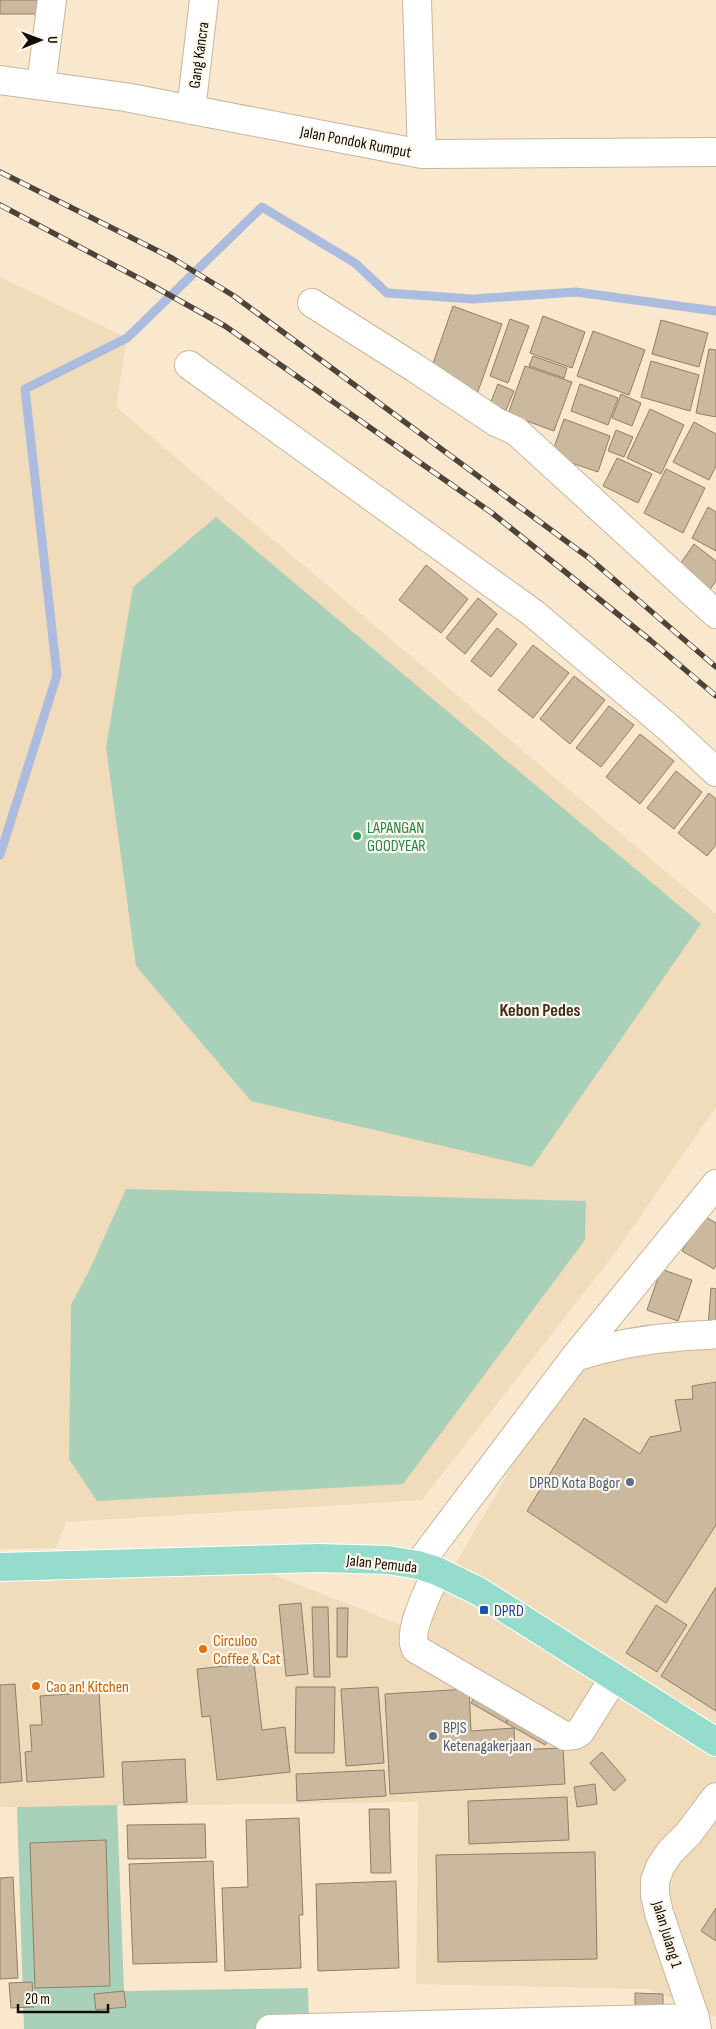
<svg xmlns="http://www.w3.org/2000/svg" width="716" height="2029" font-family="'Sofia Sans Condensed',sans-serif">
<style>
.built{fill:#f0dbba}
.green{fill:#a9d0b9}
.lines{fill:none;stroke-linecap:round;stroke-linejoin:round}
.stream{stroke:#abbcde;stroke-width:9}
.building{fill:#cab99f;stroke:#8e7f67}
.minor-casing{stroke:#c6b69c;stroke-width:30}
.major-casing{stroke:#fff;stroke-width:30}
.minor{stroke:#fff;stroke-width:28}
.major{stroke:#95dccd;stroke-width:28}
.rail-casing{stroke:#4d4437;stroke-width:5.5}
.rail{stroke:#fef7ec;stroke-width:4;stroke-dasharray:11;stroke-linecap:butt}
.leisure-dot{fill:#2e9e5b;stroke:#fef7ec;stroke-width:2}
.service-dot{fill:#5c6f8a;stroke:#fef7ec;stroke-width:2}
.transit-dot{fill:#1a4fb4;stroke:#fef7ec;stroke-width:2}
.food-dot{fill:#e8710a;stroke:#fef7ec;stroke-width:2}
.labels{text-anchor:middle;stroke-width:4.5;stroke-linejoin:round;paint-order:stroke}
.street-label{font-size:16px;fill:#130d05;stroke:#fef7ec}
.leisure-label{font-size:16px;fill:#27864d;stroke:#fef7ec;text-anchor:start}
.service-label{font-size:16px;fill:#4e5e75;stroke:#fef7ec;text-anchor:end}
.transit-label{font-size:16px;fill:#164399;stroke:#fef7ec;text-anchor:start}
.food-label{font-size:16px;fill:#c56008;stroke:#fef7ec;text-anchor:start}
.neighbourhood-label{font-size:18px;font-weight:bold;fill:#3e301a;stroke:#fef7ec}
</style>
<rect width="100%" height="100%" fill="#f9e8cd"/>
<path class="built" d="M0,277L127,338L116,407L716,914V1107L615,1253L422,1500L66,1522L56,1548L0,1549Z
M716,1339V2017L648,1989L416,1984L418,1802L0,1807V1566L225,1556L417,1631L575,1357Z"/>
<path class="green" d="M216,517L701,924L532,1167L251,1101L136,966L106,747L133,587Z
M126,1189L586,1201L585,1240L403,1484L97,1501L69,1459L71,1305L89,1271Z
M117,1805L124,1991L308,1988L309,2029H24L17,1807Z"/>
<g class="lines">
<path class="stream" d="M0,855L57,675L25,389L127,338L262,207L355,263L387,293L473,299L576,292L716,311"/>
</g>
<path class="building" d="M0,0H41L40,14H0Z
M453,306L502,324L476,397L430,372Z
M543,316L585,332L572,368L530,353Z
M510,319L529,326L508,383L490,376Z
M661,320L708,333L699,367L652,354Z
M593,331L645,350L629,395L577,376Z
M709,349L716,350V417L696,413Z
M533,356L567,368L564,378L529,366Z
M651,361L699,375L690,411L641,397Z
M525,366L572,382L554,431L508,414Z
M498,384L514,391L506,410L490,404Z
M580,384L618,398L608,425L571,411Z
M621,394L641,403L632,426L612,418Z
M650,409L684,425L661,474L627,458Z
M564,419L610,436L598,472L551,456Z
M694,422L716,434V466L709,480L673,462Z
M616,430L633,437L624,457L608,451Z
M617,458L652,474L638,503L603,486Z
M666,469L705,488L683,533L644,513Z
M708,507L716,512V551L692,538Z
M694,544L716,561V581L709,591L678,567Z
M426,565L468,599L441,633L399,600Z
M478,598L497,614L465,654L446,638Z
M497,628L517,644L491,677L471,661Z
M533,645L569,673L533,718L498,690Z
M574,676L605,700L570,744L540,719Z
M609,706L634,725L601,767L576,748Z
M640,734L674,761L640,804L606,777Z
M676,771L702,792L674,829L647,808Z
M709,793L716,799V845L707,856L678,833Z
M702,1215L716,1223V1265L714,1269L682,1251Z
M661,1269L692,1280L678,1321L647,1310Z
M711,1288L716,1289V1328L708,1327Z
M716,1382V1525L666,1603L527,1511L584,1418L640,1454L650,1437L681,1431L675,1400L693,1399L692,1386Z
M716,1587V1711L661,1676Z
M301,1603L308,1674L286,1676L279,1605Z
M656,1605L687,1625L657,1672L626,1653Z
M312,1607H328L330,1677H314Z
M337,1608H348L347,1657H337Z
M254,1663L262,1730L285,1727L290,1772L217,1780L210,1716L202,1717L197,1669Z
M15,1684L22,1781L0,1783V1685Z
M296,1687H335L334,1753H295Z
M378,1687L384,1763L346,1766L341,1689Z
M469,1689L471,1731L514,1728L515,1750L563,1748L565,1784L390,1794L385,1694Z
M478,1691L512,1710L506,1723L471,1703Z
M99,1692L104,1777L27,1782L25,1752L32,1751L30,1725H42L40,1696Z
M512,1710L552,1733L545,1745L506,1723Z
M602,1752L626,1780L614,1791L590,1763Z
M185,1759L187,1802L124,1805L122,1762Z
M384,1770L386,1796L297,1801L296,1774Z
M595,1784L597,1804L577,1807L574,1787Z
M567,1797L569,1840L469,1844L468,1801Z
M369,1809H389L391,1873H371Z
M299,1818L303,1915H299L301,1968L225,1971L222,1888L248,1887L246,1820Z
M205,1824L206,1858L128,1859L127,1825Z
M106,1840L110,1986L35,1988L30,1843Z
M595,1852L597,1959L438,1962L436,1855Z
M213,1861L217,1962L133,1964L129,1864Z
M13,1877L18,1978L0,1979V1878Z
M396,1881L399,1968L318,1971L316,1884Z
M716,1908V1941L701,1931Z
M32,1982L34,2007L11,2008L9,1983Z
M124,1991L126,2007L96,2010L94,1994Z
M635,1993L663,1994V2016L635,2015Z"/>
<g class="lines">
<defs>
<path id="minor" d="M417,0L422,154
M0,80L125,97L422,154L716,152
M41,85L52,0
M191,110L204,0
M312,303L415,368L496,422L516,431L716,614
M189,365L533,613L669,728L716,772
M575,1357C606,1347 645,1339 677,1337C690,1335 703,1336 716,1334
M418,1565L575,1357L716,1184
M437,1571C430,1588 406,1633 416,1649L565,1736L575,1735L580,1732L614,1678
M270,2029L695,2018
M697,2029L695,2018L659,1913L655,1895V1881L660,1867L670,1852L688,1834L716,1797"/>
<path id="major" d="M0,1567L319,1558L388,1560L418,1565L437,1571L478,1591L716,1742"/>
</defs>
<use href="#minor" class="minor-casing"/>
<use href="#major" class="major-casing"/>
<use href="#minor" class="minor"/>
<use href="#major" class="major"/>
<defs>
<path id="rail" d="M0,172L172,258L234,296L589,558L716,667
M0,205L146,282L225,326L492,513L650,640L716,696"/>
</defs>
<use href="#rail" class="rail-casing"/>
<use href="#rail" class="rail"/>
</g>
<circle class="leisure-dot" cx="357" cy="836" r="5"/>
<g class="service-dot">
<circle cx="630" cy="1482" r="5"/>
<circle cx="433" cy="1736" r="5"/>
</g>
<rect class="transit-dot" x="479" y="1605" width="10" height="10" rx="2.5"/>
<g class="food-dot">
<circle cx="203" cy="1649" r="5"/>
<circle cx="36" cy="1686" r="5"/>
</g>
<g class="labels">
<g class="street-label">
<text transform="translate(198 55) rotate(-82)" y="6">Gang Kancra</text>
<text transform="translate(356 141) rotate(11)" y="6">Jalan Pondok Rumput</text>
<text transform="translate(382 1563) rotate(6)" y="6">Jalan Pemuda</text>
<text transform="translate(668 1934) rotate(73)" y="6">Jalan Julang 1</text>
</g>
<g class="leisure-label">
<text x="367" y="833">LAPANGAN<tspan x="367" dy="18">GOODYEAR</tspan></text>
</g>
<g class="service-label">
<text x="620" y="1488">DPRD Kota Bogor</text>
<text x="443" y="1733" text-anchor="start">BPJS<tspan x="443" dy="18">Ketenagakerjaan</tspan></text>
</g>
<g class="transit-label">
<text x="494" y="1616">DPRD</text>
</g>
<g class="food-label">
<text x="213" y="1646">Circuloo<tspan x="213" dy="18">Coffee &amp; Cat</tspan></text>
<text x="46" y="1692">Cao an! Kitchen</text>
</g>
<g class="neighbourhood-label">
<text x="540" y="1016">Kebon Pedes</text>
</g>
</g>
<g transform="translate(40 40) rotate(89)" stroke="#fef7ec" stroke-width="4" paint-order="stroke">
<path d="M0-4L9 19L0 12L-9 19Z" fill="#130d05"/>
<text y="-8" font-size="14" font-weight="bold" text-anchor="middle" fill="#130d05">U</text>
</g>
<path d="M18 2004v8h90v-8" fill="none" stroke="#130d05" stroke-width="2.5"/>
<text x="25" y="2004" font-size="15" fill="#130d05" stroke="#fef7ec" stroke-width="4" paint-order="stroke">20 m</text>
</svg>
